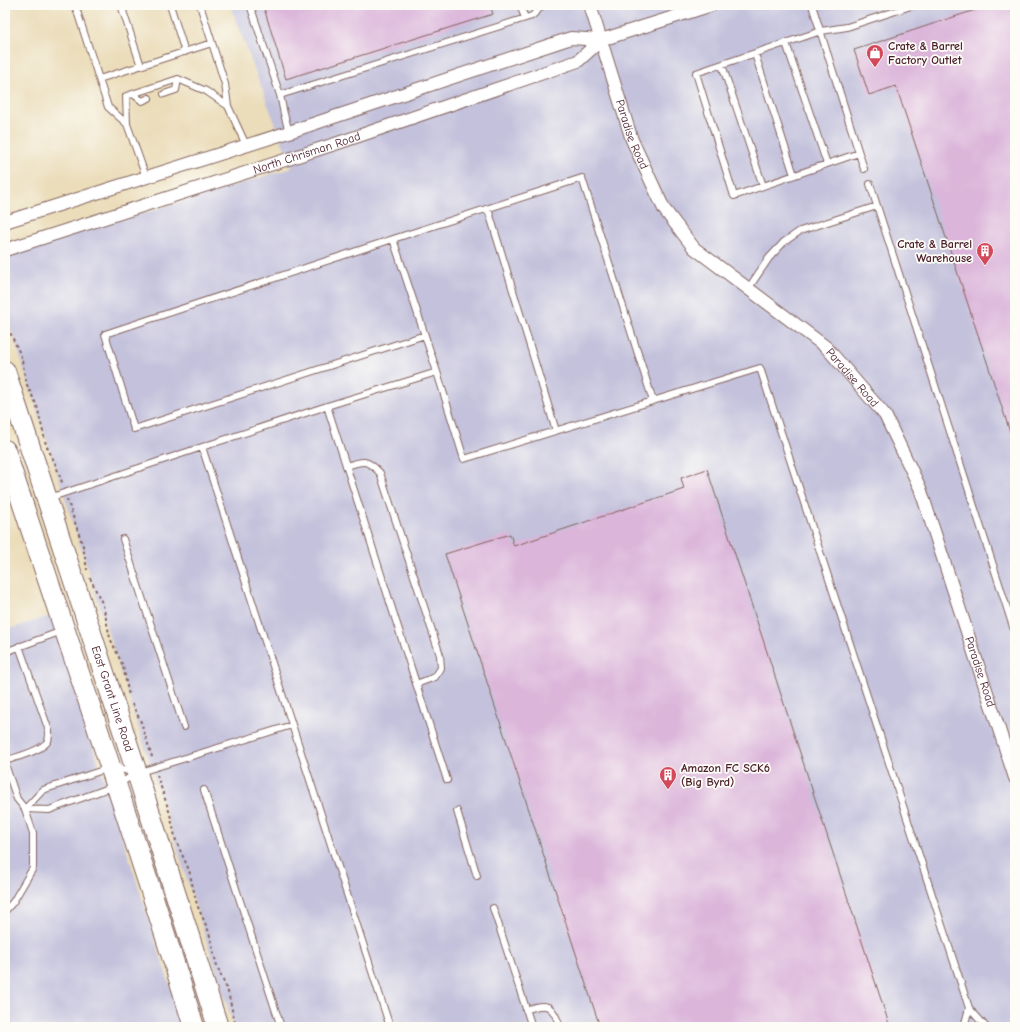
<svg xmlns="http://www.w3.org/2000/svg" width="1020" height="1032" font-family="'Comic Neue',sans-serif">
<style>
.industrial{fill:#c3c1db}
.building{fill:#dbb6da}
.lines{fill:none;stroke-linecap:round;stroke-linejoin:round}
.service-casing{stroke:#82625d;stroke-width:8}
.minor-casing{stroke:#82625d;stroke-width:14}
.primary-casing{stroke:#82625d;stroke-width:22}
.path{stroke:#82625d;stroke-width:2;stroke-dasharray:3 3;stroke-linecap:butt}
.service{stroke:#fff;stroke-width:6}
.minor{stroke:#fff;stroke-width:12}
.primary{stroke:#fff;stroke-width:20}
.labels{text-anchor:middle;stroke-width:3.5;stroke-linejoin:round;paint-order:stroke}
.poi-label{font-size:12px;font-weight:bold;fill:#4a1f2b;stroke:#fdfcf7;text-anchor:start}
.street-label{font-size:12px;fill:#4a1f2b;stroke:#fdfcf7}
</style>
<rect width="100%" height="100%" fill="#fdfcf7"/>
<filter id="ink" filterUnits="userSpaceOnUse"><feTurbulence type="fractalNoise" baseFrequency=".025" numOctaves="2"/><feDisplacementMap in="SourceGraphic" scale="8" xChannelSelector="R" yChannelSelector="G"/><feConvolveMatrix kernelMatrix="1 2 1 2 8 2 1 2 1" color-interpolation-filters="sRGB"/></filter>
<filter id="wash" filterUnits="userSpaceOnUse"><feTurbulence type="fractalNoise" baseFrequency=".012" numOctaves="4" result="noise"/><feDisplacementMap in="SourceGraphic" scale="16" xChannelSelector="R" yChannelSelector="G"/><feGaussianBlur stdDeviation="0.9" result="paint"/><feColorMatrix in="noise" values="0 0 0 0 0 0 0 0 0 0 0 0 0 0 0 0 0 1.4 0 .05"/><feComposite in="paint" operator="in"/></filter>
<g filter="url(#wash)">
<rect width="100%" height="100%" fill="#ebddba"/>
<path class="industrial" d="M230,5H580L585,14L614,5H1015V1027H234L5,310V255L292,168Z
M51,616L152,929L183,1027H5V630Z"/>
<g id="blocks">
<path class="building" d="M263,5H490L493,14L286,79Z
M990,5H1015V441H1013L896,86L869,95L854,50Z
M707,469L890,1027H600L445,554L510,534L514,546L684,489L681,478Z"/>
</g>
</g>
<g filter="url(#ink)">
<use href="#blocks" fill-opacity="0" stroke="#82625d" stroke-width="1"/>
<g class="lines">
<defs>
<path id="service" d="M75,5L108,107L127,124
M121,5L141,66
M170,5L185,52
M200,5L225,84L228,106
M250,5L280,95L284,114L289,132
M520,5L525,18
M812,5L864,169
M786,43L827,164
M755,54L794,175
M722,65L763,186
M99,79L212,43
M133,94L142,101L149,98
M164,94L176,90L178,79
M280,95L532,16L543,5
M859,153L734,196L696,73L821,31L847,27L914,5
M146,177L127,124L126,96L178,79L206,91L228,106L246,145
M870,184L1015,633
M488,209L556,431
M393,239L582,178L653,401
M748,289L769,258L784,242L800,231L877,206
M425,335L134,429L105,334L393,239L437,372
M327,406L437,372L464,459L760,368L969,1008L964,1027
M346,466C364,460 367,459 380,473L440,655L441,668L435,677L416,684
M49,498L202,447
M123,539L184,727
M5,652L62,631
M5,761C16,757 42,751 48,741C49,738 49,735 49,731L19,646
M5,764L17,799L25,809L33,833V868L13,902L5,911
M204,790L281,1027
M25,809L49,810L117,785L137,773L292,725
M25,809L43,790L112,767L133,772
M457,811L477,876
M493,908L532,1027
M969,1008L986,1027
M526,1010C548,1001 553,1006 560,1027
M390,1027L202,447L327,406L447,780"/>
<g id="minor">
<path id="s1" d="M590,5L632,140L664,209L694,248L826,347L885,415L920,488L1015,778"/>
<path d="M5,222L289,132L571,38L601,40L712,5"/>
<path id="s2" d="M5,250L338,143L578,61L601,40"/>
</g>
<g id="primary">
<path id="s3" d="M5,371L137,773L218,1027"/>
<path d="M5,450C68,643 135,834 194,1027"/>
</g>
</defs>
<use href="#service" class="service-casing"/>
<use href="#minor" class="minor-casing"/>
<use href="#primary" class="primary-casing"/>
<path class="path" d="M5,316L7,326L21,356L27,385L37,406L46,445L55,463L63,485
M67,499L83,546L87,570
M90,578L103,605L110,638L123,666L129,696
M132,704L141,722L153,760
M157,775L170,814L176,841L189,870L197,905L209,932L217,966L228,992L236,1027"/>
<use href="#service" class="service"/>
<use href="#minor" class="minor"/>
<use href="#primary" class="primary"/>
</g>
</g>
<defs>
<symbol id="shop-pin" viewBox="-11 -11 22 30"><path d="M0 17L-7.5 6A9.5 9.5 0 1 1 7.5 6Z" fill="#d1495b" stroke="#fdfcf7"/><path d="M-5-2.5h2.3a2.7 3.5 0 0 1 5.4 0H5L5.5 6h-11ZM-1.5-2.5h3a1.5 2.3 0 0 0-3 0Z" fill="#fff"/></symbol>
<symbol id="building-pin" viewBox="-11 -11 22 30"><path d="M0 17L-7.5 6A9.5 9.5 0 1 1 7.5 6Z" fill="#d1495b" stroke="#fdfcf7"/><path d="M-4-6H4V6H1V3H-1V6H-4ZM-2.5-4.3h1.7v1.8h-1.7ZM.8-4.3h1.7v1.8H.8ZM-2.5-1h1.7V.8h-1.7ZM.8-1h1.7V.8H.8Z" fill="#fff"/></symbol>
</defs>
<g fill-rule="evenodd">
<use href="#shop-pin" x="865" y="43" width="20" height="27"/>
<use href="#building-pin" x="975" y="241" width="20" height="27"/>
<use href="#building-pin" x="658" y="765" width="20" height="27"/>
</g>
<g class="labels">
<g class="poi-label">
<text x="888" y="50">Crate &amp; Barrel<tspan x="888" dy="14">Factory Outlet</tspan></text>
<text x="972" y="248" text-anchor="end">Crate &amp; Barrel<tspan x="972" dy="14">Warehouse</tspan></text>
<text x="681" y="772">Amazon FC SCK6<tspan x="681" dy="14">(Big Byrd)</tspan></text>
</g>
<g class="street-label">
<text dy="4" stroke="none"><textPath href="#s1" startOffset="136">Paradise Road</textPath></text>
<text dy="4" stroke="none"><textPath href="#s2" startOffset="317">North Chrisman Road</textPath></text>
<text dy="4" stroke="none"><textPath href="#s1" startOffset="472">Paradise Road</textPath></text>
<text dy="4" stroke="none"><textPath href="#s1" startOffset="796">Paradise Road</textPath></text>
<text dy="4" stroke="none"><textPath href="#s3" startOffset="345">East Grant Line Road</textPath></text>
</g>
</g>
<rect width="1020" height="1032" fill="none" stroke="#fdfcf7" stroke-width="20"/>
</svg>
